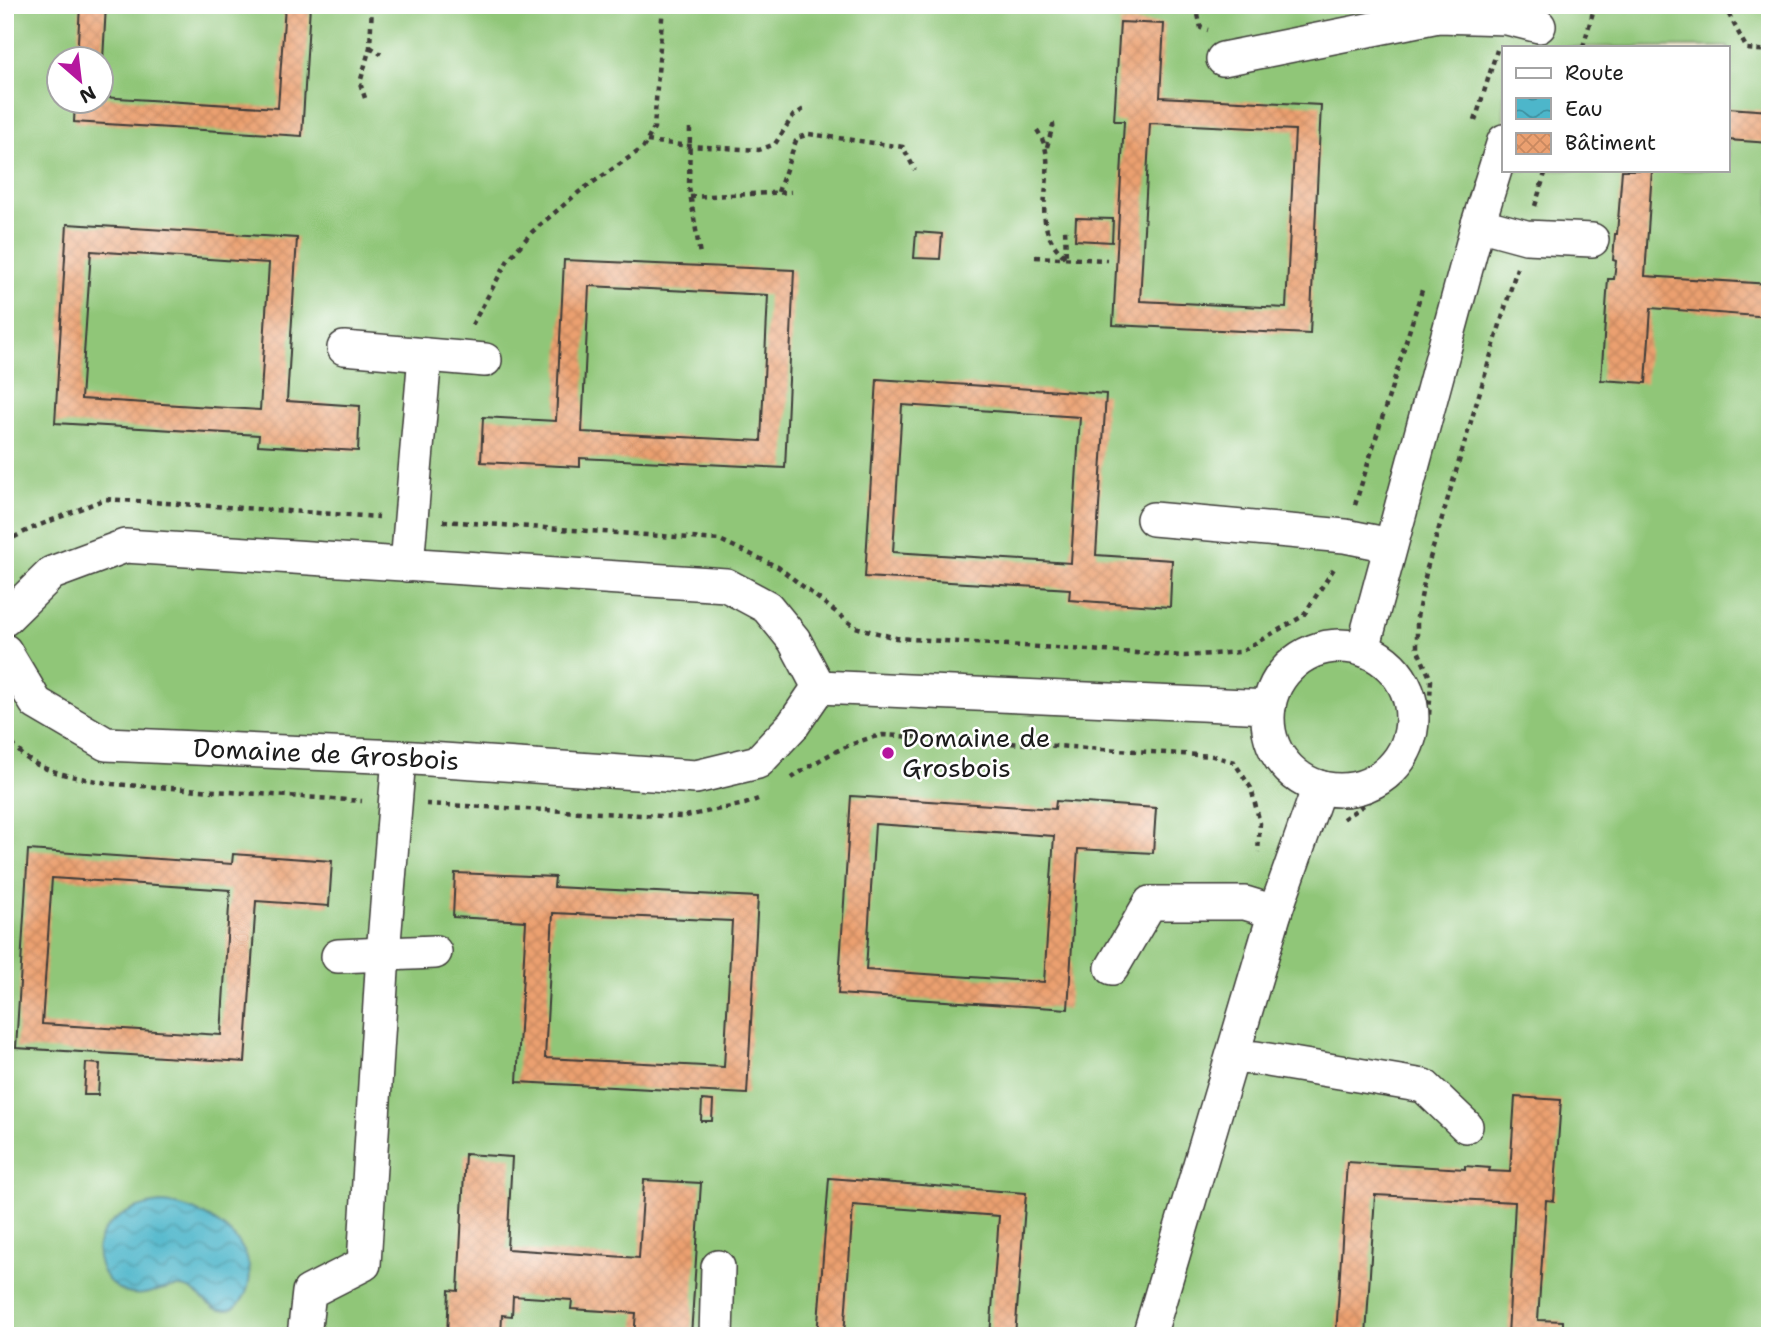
<svg xmlns="http://www.w3.org/2000/svg" width="1775" height="1341" font-family="'Shantell Sans',sans-serif">
<style>
.pitch{fill:#90c678;stroke:#56714a;stroke-width:2;fill-rule:evenodd}
.water{fill:url(#water-waves);stroke:#346973;stroke-width:2}
.building{fill:url(#building-cross-hatch);fill-rule:evenodd}
.lines{fill:none;stroke-linecap:round;stroke-linejoin:round}
.minor-casing{stroke:#3c3b37;stroke-width:36}
.path{stroke:#3c3b37;stroke-width:4.5;stroke-dasharray:5 5;stroke-linecap:butt}
.minor{stroke:#fff;stroke-width:33}
.poi-dot{fill:#b5179e;stroke:#fff;stroke-width:2.5}
.labels{text-anchor:middle;stroke-width:5;stroke-linejoin:round;paint-order:stroke}
.poi-label{font-size:26px;fill:#1c1c1c;stroke:#fff;text-anchor:start}
.street-label{font-size:26px;fill:#1c1c1c;stroke:#fff}
</style>
<defs>
<pattern id="water-waves" width="16" height="10" patternUnits="userSpaceOnUse" patternTransform="scale(1.75)"><rect width="16" height="10" fill="#4db6ca"/><path d="M0 5q4-4 8 0t8 0" fill="none" stroke="#3f93a3"/></pattern>
<pattern id="building-cross-hatch" width="8" height="8" patternUnits="userSpaceOnUse" patternTransform="scale(1.75)"><rect width="8" height="8" fill="#eba070"/><path d="M0 0l8 8M0 8l8-8" fill="none" stroke="#c98960"/></pattern>
</defs>
<rect width="100%" height="100%" fill="#fff"/>
<filter id="ink" filterUnits="userSpaceOnUse"><feTurbulence type="fractalNoise" baseFrequency=".0143" numOctaves="2"/><feDisplacementMap in="SourceGraphic" scale="14" xChannelSelector="R" yChannelSelector="G"/><feConvolveMatrix kernelMatrix="1 2 1 2 8 2 1 2 1" color-interpolation-filters="sRGB"/></filter>
<filter id="wash" filterUnits="userSpaceOnUse"><feTurbulence type="fractalNoise" baseFrequency=".00686" numOctaves="4" result="noise"/><feDisplacementMap in="SourceGraphic" scale="28" xChannelSelector="R" yChannelSelector="G"/><feGaussianBlur stdDeviation="1.57" result="paint"/><feColorMatrix in="noise" values="0 0 0 0 0 0 0 0 0 0 0 0 0 0 0 0 0 1.4 0 .05"/><feComposite in="paint" operator="in"/></filter>
<g filter="url(#wash)">
<rect width="100%" height="100%" fill="#f4e8d0"/>
<path class="pitch" d="M5,5H1770V1336H5ZM1504,47H1728V170H1504ZM60,60H102V102H60Z"/>
<path class="water" d="M160,1203C202,1204 266,1243 246,1293C242,1301 237,1309 227,1310C210,1313 201,1292 186,1288C164,1283 147,1301 124,1292C112,1286 104,1278 100,1265C87,1228 129,1206 160,1203Z"/>
<g id="blocks">
<path class="building" d="M80,5H106L103,60H77Z
M285,5H310L302,136L74,122L75,102H102V97L278,108Z
M1120,22L1164,24L1160,97L1321,105L1310,334L1113,325L1124,121H1114ZM1150,123L1295,130L1286,308L1140,301Z
M1728,108L1770,111V143L1728,140Z
M1622,170H1652L1645,276L1770,284V317L1651,308L1646,383L1601,380L1608,279H1614L1616,261L1613,260L1615,234H1617Z
M1076,218L1113,219L1112,242L1075,240Z
M67,224L297,238L287,401L360,406L358,451L258,445L259,435L55,423ZM91,251L269,263L260,410L81,399Z
M916,232L942,234L940,259L914,258Z
M564,260L794,270L785,468L580,458V467L481,462L483,417L556,421ZM589,286L768,295L761,441L582,432Z
M877,379L1106,394L1096,555L1172,560L1170,607L1069,600L1070,589L865,577ZM902,405L1080,417L1071,563L893,552Z
M851,796L1055,809L1056,801L1156,808L1153,853L1078,849L1068,1009L838,994ZM875,824L1054,836L1044,982L866,970Z
M28,850L232,864L233,854L332,861L329,906L256,901L245,1062L16,1048ZM52,878L230,890L221,1035L42,1024Z
M455,873L555,877L554,887L758,897L747,1094L517,1082L526,921L453,917ZM553,913L732,921L724,1067L545,1058Z
M86,1063L100,1064L98,1095H84Z
M1515,1097L1561,1100L1554,1201L1546,1200L1538,1320L1563,1321V1336H1508L1515,1202L1375,1195L1366,1336H1336L1347,1162L1465,1169V1166L1490,1168L1489,1171L1510,1172Z
M702,1100L713,1101L712,1121H701Z
M465,1154L512,1157L507,1249L639,1258L644,1180L701,1183L691,1336H634L636,1313L571,1309L572,1300L513,1296L512,1316L502,1315L501,1336H447L449,1290L458,1291Z
M829,1178L1026,1193L1015,1336H990L999,1216L853,1205L844,1336H817Z"/>
</g>
</g>
<g filter="url(#ink)">
<use href="#blocks" fill-opacity="0" stroke="#3c3b37" stroke-width="2"/>
<g class="lines">
<defs>
<g id="minor">
<path d="M1223,59L1438,16L1507,18L1539,26"/>
<path d="M1478,224L1526,237L1592,240"/>
<path d="M344,348L485,360"/>
<path d="M1153,519L1345,536L1390,545"/>
<path d="M407,565L425,355"/>
<path d="M5,619L52,573L125,546L726,585L767,607L794,640L819,687"/>
<circle cx="1340" cy="718" r="72"/>
<path d="M1363,649L1478,224L1504,141"/>
<path id="s1" d="M5,651L36,703L106,744L399,757L696,777L758,762L793,725L819,687"/>
<path d="M819,687L1269,707"/>
<path d="M338,956L435,952"/>
<path d="M1112,968L1150,903H1245L1275,912"/>
<path d="M1234,1057L1256,1058L1424,1086L1466,1126"/>
<path d="M304,1336L309,1292L364,1264L383,954L399,757"/>
<path d="M716,1336L718,1267"/>
<path d="M1149,1336L1275,912L1319,787"/>
</g>
</defs>
<use href="#minor" class="minor-casing"/>
<path class="path" d="M1196,5L1201,28L1208,30
M1724,5L1747,49L1770,51
M370,47L381,54
M1583,47L1595,5
M365,98L360,83L370,47L372,5
M1475,121L1497,50
M690,128L689,187L700,255
M1037,130C1066,172 1020,218 1066,258L1065,226
M647,141L690,146L759,150L775,144L793,116L807,107
M1047,147L1053,125L1059,124
M778,192L797,138L809,134L903,147L915,170
M690,197L791,192
M1535,206L1546,170
M1035,257L1107,260
M472,325L508,260L532,232L579,192L643,148L654,128L663,5
M1355,505L1423,287
M443,521L720,540L778,567L855,627L896,638L1184,656L1240,652L1303,616L1335,567
M5,542L30,529L105,499L379,517
M5,736C12,743 18,751 25,757C48,775 84,778 112,784L362,801
M792,778C819,759 851,741 883,735L1213,756L1234,762L1251,788L1260,823L1258,852
M426,804L681,817L745,804L758,799
M1343,819L1385,791L1412,759L1429,717L1431,680L1417,648V617L1427,568L1517,268"/>
<use href="#minor" class="minor"/>
</g>
</g>
<circle class="poi-dot" cx="888" cy="753" r="7"/>
<g class="labels">
<g class="poi-label">
<text x="902" y="747">Domaine de<tspan x="902" dy="30">Grosbois</tspan></text>
</g>
<g class="street-label">
<text dy="9" stroke="none"><textPath href="#s1" startOffset="362">Domaine de Grosbois</textPath></text>
</g>
</g>
<rect width="1775" height="1341" fill="none" stroke="#fff" stroke-width="28"/>
<rect x="1502" y="46" width="228" height="126" fill="#ffffff" stroke="#a4a4a4" stroke-width="2"/>
<rect x="1516" y="68" width="35" height="10" fill="#ffffff" stroke="#a4a4a4" stroke-width="2"/>
<text x="1565" y="80" font-size="21" fill="#1c1c1c">Route</text>
<rect x="1516" y="98" width="35" height="21" fill="url(#water-waves)" stroke="#a4a4a4" stroke-width="2"/>
<text x="1565" y="116" font-size="21" fill="#1c1c1c">Eau</text>
<rect x="1516" y="133" width="35" height="21" fill="url(#building-cross-hatch)" stroke="#a4a4a4" stroke-width="2"/>
<text x="1565" y="150" font-size="21" fill="#1c1c1c">Bâtiment</text>
<g transform="translate(80 80) rotate(152)"><circle r="33" fill="#ffffff" stroke="#a4a4a4" stroke-width="2"/>
<path d="M0-5L12 26L0 18L-12 26Z" fill="#b5179e"/>
<text y="-10" font-size="19" font-weight="bold" text-anchor="middle" fill="#1c1c1c">N</text>
</g>
</svg>
